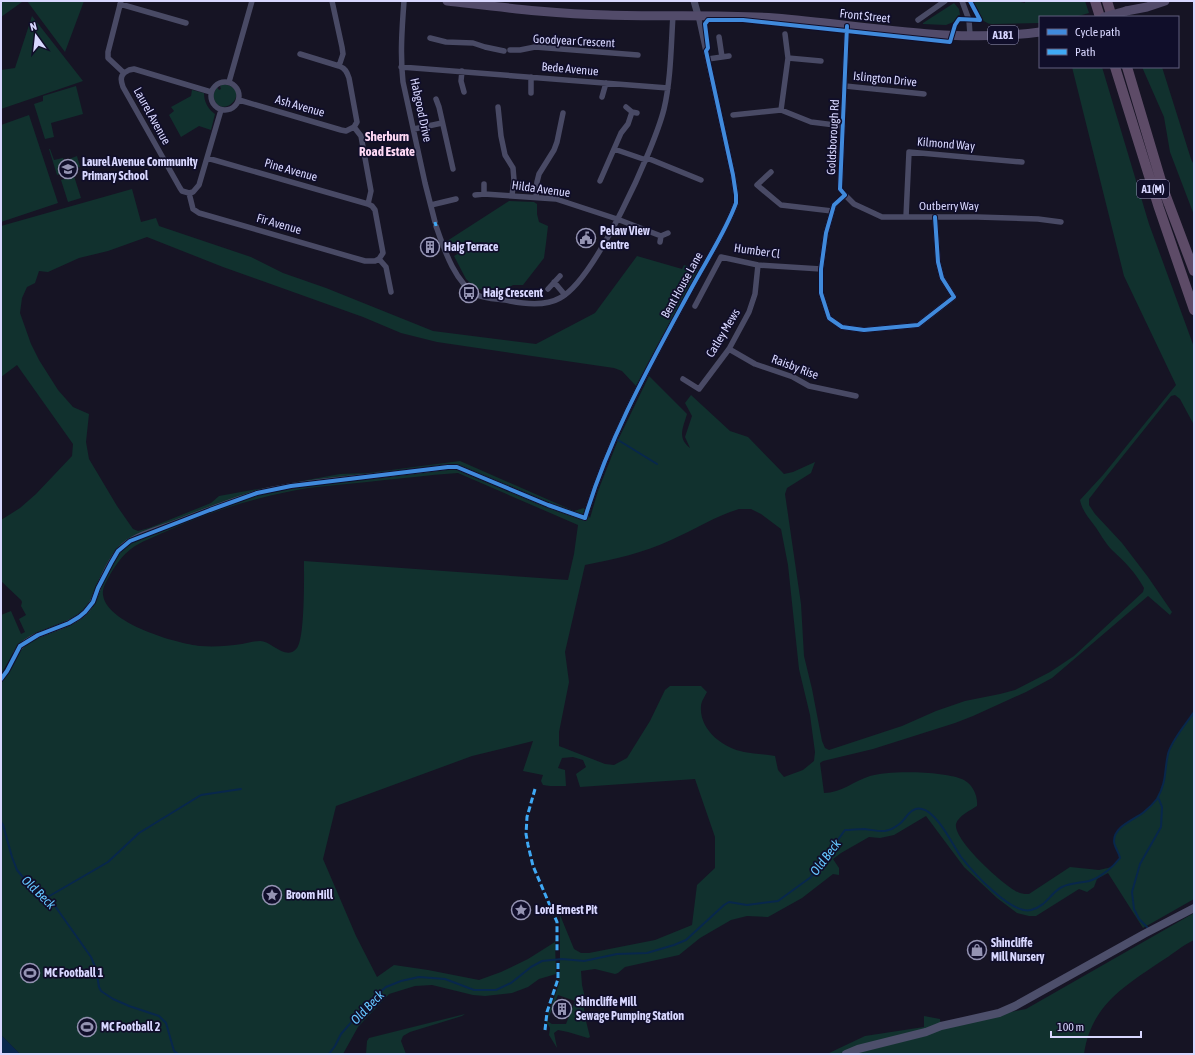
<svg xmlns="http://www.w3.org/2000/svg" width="1195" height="1055" font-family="'Asap Condensed',sans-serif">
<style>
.green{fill:#11312e;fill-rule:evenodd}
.water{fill:#08274c}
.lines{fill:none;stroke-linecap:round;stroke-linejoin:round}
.stream{stroke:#08274c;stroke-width:2}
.minor{stroke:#494a65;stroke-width:5.5}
.tertiary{stroke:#494a65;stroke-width:7}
.secondary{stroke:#4d4f6b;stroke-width:8}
.primary{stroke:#524b6a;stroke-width:9}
.motorway{stroke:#5d4b67;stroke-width:10}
.primary-bridge{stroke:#524b6a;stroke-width:9}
.quiet{stroke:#3fa9f5;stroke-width:3;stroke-dasharray:6 3;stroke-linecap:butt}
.cycleway-casing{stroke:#100e2a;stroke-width:6}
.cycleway{stroke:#408adc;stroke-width:4}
.labels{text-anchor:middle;stroke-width:3.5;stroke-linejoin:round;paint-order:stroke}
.shield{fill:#100e2a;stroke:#9c9bbf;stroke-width:1}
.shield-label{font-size:11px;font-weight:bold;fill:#d8d7ff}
.street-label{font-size:12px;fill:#d8d7ff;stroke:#100e2a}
.poi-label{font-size:12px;font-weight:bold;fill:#d8d7ff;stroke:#100e2a;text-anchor:start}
.neighbourhood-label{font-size:13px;font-weight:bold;fill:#ffd9f5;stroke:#100e2a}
.water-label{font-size:13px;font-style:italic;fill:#65c7ff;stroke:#100e2a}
</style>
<rect width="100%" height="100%" fill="#161424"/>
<path class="green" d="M1,1H22V2L1,17Z
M27,1H84L65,52Z
M973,1H1016L1025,3V1H1085L1089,13L1075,17H1040V23L992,24C980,23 978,11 973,1Z
M954,3L959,9L960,15H958L956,21L946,25L923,24V23Z
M32,16L83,81L1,109V70L15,68Z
M1072,67H1102L1149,224L1194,347V425L1180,399L1175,395L1171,396L1106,477L1089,499V505L1095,514L1122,543L1148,577L1172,612L1170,615L1148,596L1052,678L1026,692L973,716L955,723L873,749L823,761L820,763L824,793C841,793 854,781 870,776C889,770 946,771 964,780C973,785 978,796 977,806C971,810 958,816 956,824C953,840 1006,888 1020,893C1023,894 1026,894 1029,894L1070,867L1099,870L1112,867L1120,858C1119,852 1114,847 1114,841C1114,826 1135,820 1144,812C1149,808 1153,804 1157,799C1167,781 1164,772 1168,754C1171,741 1186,724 1194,712V899L1143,928L1108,873L1097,879L1094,887L1087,892L1079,889L1036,916H1029L1017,913L997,898L964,867L926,816L894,835L880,838L869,837L841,853L833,859L839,868V875L833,874L802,898L768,917L747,916L731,920L700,938L679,955L625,967L618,973L615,974L595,969L581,971L582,985L585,998L584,1009L586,1021L590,1037L588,1038L568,1032L558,1030L554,1033L557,1048L549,1035L550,1028L546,1021L559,984L560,974V915L574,949L581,953H589L655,940L692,925L697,885L715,868V837L695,779L580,787L576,774L586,767L583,760L573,757L562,758L558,768L565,770L566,786H550L543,785L541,781L543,775L523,771L533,741L472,756L336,806L323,859L356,936L377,977L394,965L428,970L479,980L501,972L528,959L555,942L556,974L539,979L528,987L512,993L485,996L473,995L432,985L415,986L389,994L358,1027L343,1054H20L1,1035V681L9,672L17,653L13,654L1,674V615L11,611L21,634L25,632L19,619L26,615L21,606L22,602L21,600L1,581V520L20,508L36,494L72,456L73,444L17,365L1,377V226L132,189L141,222L156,218L159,226L251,257L283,273L326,288L433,331L536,344L595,313L637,256L682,269L684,265L698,270L636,386L622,371L614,368L437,342L401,333L363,317L223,267L147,237L108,251L79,258L48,272L39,271L35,283L27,287L22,298L20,313L31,344L39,360L58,390L73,407L89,414L86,442L89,459L117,506L133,529L138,531L149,528L211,503L219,496L340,474L368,473L460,461L574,511L584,508L590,518L598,491L618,440L649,376L687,414C683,428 677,438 690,448L685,437L692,416L685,403L691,395L730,431L748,437L784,474L793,472L815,462L811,473L787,488L785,494L801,604L804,656L812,689L822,741L825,748L829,750L902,726L936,711L965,701L1000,694L1015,690L1050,672L1074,656L1143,592L1144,588C1135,572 1125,562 1112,550C1105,543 1100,533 1094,525C1088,517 1082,510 1080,500L1103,475L1176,385L1124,276ZM458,473L578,525L574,554L568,580L304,561C304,577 305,637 297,648C286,662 272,641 260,641C254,641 248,643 242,644C228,646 215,647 200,646C177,644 88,619 105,584C112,570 121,555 135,546C145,540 156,536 167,531C205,514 246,500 287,492C313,486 340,485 367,482C397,479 427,475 458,473ZM739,509H751L761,514L781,529L788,565L799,669L810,715L815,752L814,761L803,770L784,777L778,770L775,756C765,754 754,754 744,752C723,748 699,730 701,706C701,702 705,696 707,692L701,686H670L665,690L650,721L627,758L614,765L605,764L559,746V732L569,682L565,652L585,565C614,559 644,553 671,540C694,530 715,516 739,509ZM558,995L575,1001L566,1024H552L547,1021Z
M1142,67H1162L1191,159L1194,165V215L1170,152L1164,117Z
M223,84C256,89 219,125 213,95L217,87L219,90L221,89L220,86Z
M76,86L83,114L51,123L54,137L45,139L34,104L43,101V96Z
M192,90L204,93C204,102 208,109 215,114L211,130L199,126L181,137L169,115L174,111L171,107L191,96Z
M29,115L58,203L1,222V125Z
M49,149H50L54,160L63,158L64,161L77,156L80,167L57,175Z
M74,176L81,198L68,202L61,180Z
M509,201L534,202L537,204V214L539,222L548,226L546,243L544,258L523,285H513L498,294L476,288L466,279L454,256L461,252L456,244L449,245L447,241Z
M1194,913V940C1181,946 1172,955 1160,962C1123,987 1091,1006 1084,1054H827L865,1036L924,1027V1016L940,1019L941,1026L1026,1009Z
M465,1014L462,1016L410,1032L403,1036L401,1041L406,1054H366L367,1041L369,1038Z"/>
<path class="water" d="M1,1035L20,1054H1Z"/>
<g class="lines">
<path class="stream" d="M618,440L657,464
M1,822L3,825L12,857L17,870L27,882L55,906L91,957L96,969L99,987L101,991L113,999L129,1006L159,1016L166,1023L174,1051L178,1054
M46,898L108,862L139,833L201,795L241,789
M1148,928L1139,919L1134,909L1132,892L1140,864L1161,827L1162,807L1158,797
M329,1054L335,1046L341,1034L370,1001L386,987L401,981L419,977L445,979L474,990H496L511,983L531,967L542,961L562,959L584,961L617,954L647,953L674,945L686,940L724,905L729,902L747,905L778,901L811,877L845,830C851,830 858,829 864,829C877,830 885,835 898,825C906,820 910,806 922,809C937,812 952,844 961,857C973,872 1011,915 1031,910C1047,906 1050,893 1062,887C1070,883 1080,883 1089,881C1100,878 1113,867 1120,858C1119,852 1114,847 1114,841C1114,826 1134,820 1144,812C1149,808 1153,804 1157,799C1167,781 1164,772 1168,754C1171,741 1186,724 1194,712"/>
<path class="minor" d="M121,1L108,52V58L124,73C120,77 121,81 123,87L180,188L182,191L189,193L193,209L199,213L365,261H375L379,259
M332,1L342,47L343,54L339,66C345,68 347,72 349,78L357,122L354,127L361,136L371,191L368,204L372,206L375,210L383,253L379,259L386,267L391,292
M404,1C402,28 400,55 403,82L425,183L435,222
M962,1L969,20L970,35
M120,4L186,23
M918,20L945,1
M847,26L840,189L845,195L834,205L826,233L821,269V293L829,318L842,327L864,330L918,325L954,297L942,278L938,262L935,217
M785,34L788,58
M430,38L446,42L473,43L485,47L504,51
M510,50H520L535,47L638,55
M300,54L339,66
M722,57L729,56
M708,59L722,57L719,37
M401,67L668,88
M462,71L461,81L464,92
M124,73L129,70L134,69L211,92
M211 96a14 14 0 1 1 28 0a14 14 0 1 1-28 0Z
M229,82L252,1
M845,86L924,94
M531,93V77
M602,97L606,83
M436,99L439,107L453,169
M239,100L341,130L346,131L354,127
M498,107L501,136L505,155L513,168L514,180L512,195
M626,107L632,112L637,113
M781,110L788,58L821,61
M733,115L781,110L811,122L843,126
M414,129L442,123
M614,149L646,160
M207,158L368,204
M647,158L701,180
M771,172L757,185L781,205L832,211
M600,181L621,133L628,124L632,112
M484,184V194
M189,193L193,192L199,185L221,110
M475,195L484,194L556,199L617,219L661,236L660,242
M845,195L854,204L882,217H977L1038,219L1061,222
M536,198L537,182L539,174L554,150L557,142L563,113
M431,205L456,199
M906,217L909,152L1022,162
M436,226C444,249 455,283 477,295C486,299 500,299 510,301C525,304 546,306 560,298C595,280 654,149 664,109C671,79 671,46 673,15
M661,236L668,233
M554,282L565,295
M548,289L560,276
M695,306L721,257L758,265L821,269
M729,349L755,364L793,377L809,386L856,396
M683,379L699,389L729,349L749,312L755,294L758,265
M16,653C27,631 64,631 83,614C91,607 94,599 98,589C104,574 112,556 124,545C137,534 161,528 177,522C203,512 229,501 257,493C282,486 308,483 334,480C372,476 410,472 448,467H457L548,505L585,518C609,437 651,363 691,289C706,261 725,233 736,203V195L733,175L698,15"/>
<path class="tertiary" d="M694,1L698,15"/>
<path class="secondary" d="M846,1054L858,1049L926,1032L941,1026L999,1013L1015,1006L1144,934L1194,908"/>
<path class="primary" d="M447,1C500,7 553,14 607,15C663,17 719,14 775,18C863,25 952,44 1040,32
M1126,11L1147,7L1165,1"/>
<path class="motorway" d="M1095,1L1100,17
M1107,1L1112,17
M1115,67L1159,208L1194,310
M1127,67L1164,191L1194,271"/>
<path class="primary-bridge" d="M1104,17L1126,11"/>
<path class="quiet" d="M435,222L436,226
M535,789L527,817L526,834L528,845L533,866L557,922V953
M545,1030L547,1012L558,979V962"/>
<defs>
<path id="cycleway" d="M847,26L840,189L845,195L834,205L826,233L821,269V293L829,318L842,327L864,330L918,325L954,297L942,278L938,262L935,217
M1,679L7,671L20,646L38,635L69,623L79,617L85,612L93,602L98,588L111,563L118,551L130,541L210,510L257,493L291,486L448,467H457L548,505L585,518C609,437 651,363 691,289C706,261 725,233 736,203V195L733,175L706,51L708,48L705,24L708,20H743L950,42L955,25L959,19L980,20L970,1"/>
</defs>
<use href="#cycleway" class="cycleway-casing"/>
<use href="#cycleway" class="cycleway"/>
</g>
<defs>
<symbol id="school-ring" viewBox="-11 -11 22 22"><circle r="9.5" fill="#100e2a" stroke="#9493b2" stroke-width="1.5"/><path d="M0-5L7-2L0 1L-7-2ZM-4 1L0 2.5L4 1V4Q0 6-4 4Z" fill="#9493b2"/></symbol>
<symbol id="civic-ring" viewBox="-11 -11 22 22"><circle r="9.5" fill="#100e2a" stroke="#9493b2" stroke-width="1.5"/><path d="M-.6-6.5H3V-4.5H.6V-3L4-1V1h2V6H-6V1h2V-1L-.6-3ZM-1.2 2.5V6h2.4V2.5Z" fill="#9493b2"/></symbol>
<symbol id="building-ring" viewBox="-11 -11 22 22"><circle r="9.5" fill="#100e2a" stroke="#9493b2" stroke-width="1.5"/><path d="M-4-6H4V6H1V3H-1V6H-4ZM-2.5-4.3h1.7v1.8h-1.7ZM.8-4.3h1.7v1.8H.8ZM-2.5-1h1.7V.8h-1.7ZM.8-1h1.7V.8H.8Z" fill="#9493b2"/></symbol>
<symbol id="bus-ring" viewBox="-11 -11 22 22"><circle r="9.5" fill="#100e2a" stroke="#9493b2" stroke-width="1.5"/><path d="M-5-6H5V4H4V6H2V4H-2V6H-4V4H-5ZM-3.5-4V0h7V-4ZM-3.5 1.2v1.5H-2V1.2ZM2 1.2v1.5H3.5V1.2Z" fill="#9493b2"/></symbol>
<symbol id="sight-ring" viewBox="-11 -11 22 22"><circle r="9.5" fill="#100e2a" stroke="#9493b2" stroke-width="1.5"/><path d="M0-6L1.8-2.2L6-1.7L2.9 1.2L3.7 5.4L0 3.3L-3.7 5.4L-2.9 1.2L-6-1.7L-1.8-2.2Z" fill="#9493b2"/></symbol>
<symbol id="shop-ring" viewBox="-11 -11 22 22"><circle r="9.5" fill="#100e2a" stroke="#9493b2" stroke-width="1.5"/><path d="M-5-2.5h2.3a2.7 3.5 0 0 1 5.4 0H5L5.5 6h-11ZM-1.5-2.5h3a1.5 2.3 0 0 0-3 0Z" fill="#9493b2"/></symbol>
<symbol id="stadium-ring" viewBox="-11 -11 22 22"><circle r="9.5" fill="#100e2a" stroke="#9493b2" stroke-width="1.5"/><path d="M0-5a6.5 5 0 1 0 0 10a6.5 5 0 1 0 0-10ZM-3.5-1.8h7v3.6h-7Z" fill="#9493b2"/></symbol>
</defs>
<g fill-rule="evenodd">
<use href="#school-ring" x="57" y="158" width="22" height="22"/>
<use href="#civic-ring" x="575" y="227" width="22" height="22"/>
<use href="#building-ring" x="419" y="236" width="22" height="22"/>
<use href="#bus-ring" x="458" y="282" width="22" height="22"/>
<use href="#sight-ring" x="261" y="884" width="22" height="22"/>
<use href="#sight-ring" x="510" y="899" width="22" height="22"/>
<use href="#shop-ring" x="966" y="939" width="22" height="22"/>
<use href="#stadium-ring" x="19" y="962" width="22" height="22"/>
<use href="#building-ring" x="551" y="998" width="22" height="22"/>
<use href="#stadium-ring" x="76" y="1016" width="22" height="22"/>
</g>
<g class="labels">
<g class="shield">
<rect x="988" y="26" width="30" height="18" rx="3"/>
<rect x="1137" y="180" width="32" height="18" rx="3"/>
</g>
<g class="shield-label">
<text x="1003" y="39">A181</text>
<text x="1153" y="193">A1(M)</text>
</g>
<g class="street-label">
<text transform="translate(865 16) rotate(6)" y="4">Front Street</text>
<text transform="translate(574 41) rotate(3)" y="4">Goodyear Crescent</text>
<text transform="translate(570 69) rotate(5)" y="4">Bede Avenue</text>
<text transform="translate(885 79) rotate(6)" y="4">Islington Drive</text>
<text transform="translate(300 106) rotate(16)" y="4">Ash Avenue</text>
<text transform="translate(421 110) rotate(78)" y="4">Habgood Drive</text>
<text transform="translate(152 116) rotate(61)" y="4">Laurel Avenue</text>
<text transform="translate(833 137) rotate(-87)" y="4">Goldsborough Rd</text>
<text transform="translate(946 144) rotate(5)" y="4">Kilmond Way</text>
<text transform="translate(291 170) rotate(16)" y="4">Pine Avenue</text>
<text transform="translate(541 189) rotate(8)" y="4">Hilda Avenue</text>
<text x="949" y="210">Outberry Way</text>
<text transform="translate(279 224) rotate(16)" y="4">Fir Avenue</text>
<text transform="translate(757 251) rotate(8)" y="4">Humber Cl</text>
<text transform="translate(682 285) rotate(-61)" y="4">Bent House Lane</text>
<text transform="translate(723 333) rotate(-59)" y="4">Catley Mews</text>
<text transform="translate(795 367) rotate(21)" y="4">Raisby Rise</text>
</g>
<g class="poi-label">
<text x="82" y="166">Laurel Avenue Community<tspan x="82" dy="14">Primary School</tspan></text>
<text x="600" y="235">Pelaw View<tspan x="600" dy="14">Centre</tspan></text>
<text x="444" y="251">Haig Terrace</text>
<text x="483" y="297">Haig Crescent</text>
<text x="286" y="899">Broom Hill</text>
<text x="535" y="914">Lord Ernest Pit</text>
<text x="991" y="947">Shincliffe<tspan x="991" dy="14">Mill Nursery</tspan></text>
<text x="44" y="977">MC Football 1</text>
<text x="576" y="1006">Shincliffe Mill<tspan x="576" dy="14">Sewage Pumping Station</tspan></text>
<text x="101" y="1031">MC Football 2</text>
</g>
<g class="neighbourhood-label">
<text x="387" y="141">Sherburn<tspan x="387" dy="15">Road Estate</tspan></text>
</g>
<g class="water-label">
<text transform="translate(825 857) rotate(-53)" y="5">Old Beck</text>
<text transform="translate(39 892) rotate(44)" y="5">Old Beck</text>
<text transform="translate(367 1007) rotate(-46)" y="5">Old Beck</text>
</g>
</g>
<rect width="1195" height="1055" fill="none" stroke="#d8d7ff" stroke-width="4"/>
<rect x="1039" y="16" width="140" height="52" fill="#100e2a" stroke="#605e7f"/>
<rect x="1047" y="29" width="20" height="6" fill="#408adc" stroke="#605e7f"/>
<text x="1075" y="36" font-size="12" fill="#d8d7ff">Cycle path</text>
<rect x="1047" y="49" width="20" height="6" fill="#3fa9f5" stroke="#605e7f"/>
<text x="1075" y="56" font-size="12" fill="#d8d7ff">Path</text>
<g transform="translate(36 36) rotate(345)" stroke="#100e2a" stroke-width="3" paint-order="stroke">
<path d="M0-3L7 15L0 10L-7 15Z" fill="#d8d7ff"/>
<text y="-6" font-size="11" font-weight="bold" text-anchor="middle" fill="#d8d7ff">N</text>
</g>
<path d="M1051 1031v6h90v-6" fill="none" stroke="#d8d7ff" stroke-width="2"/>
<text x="1057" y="1031" font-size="12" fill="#d8d7ff" stroke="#100e2a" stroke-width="3" paint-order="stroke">100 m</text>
</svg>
